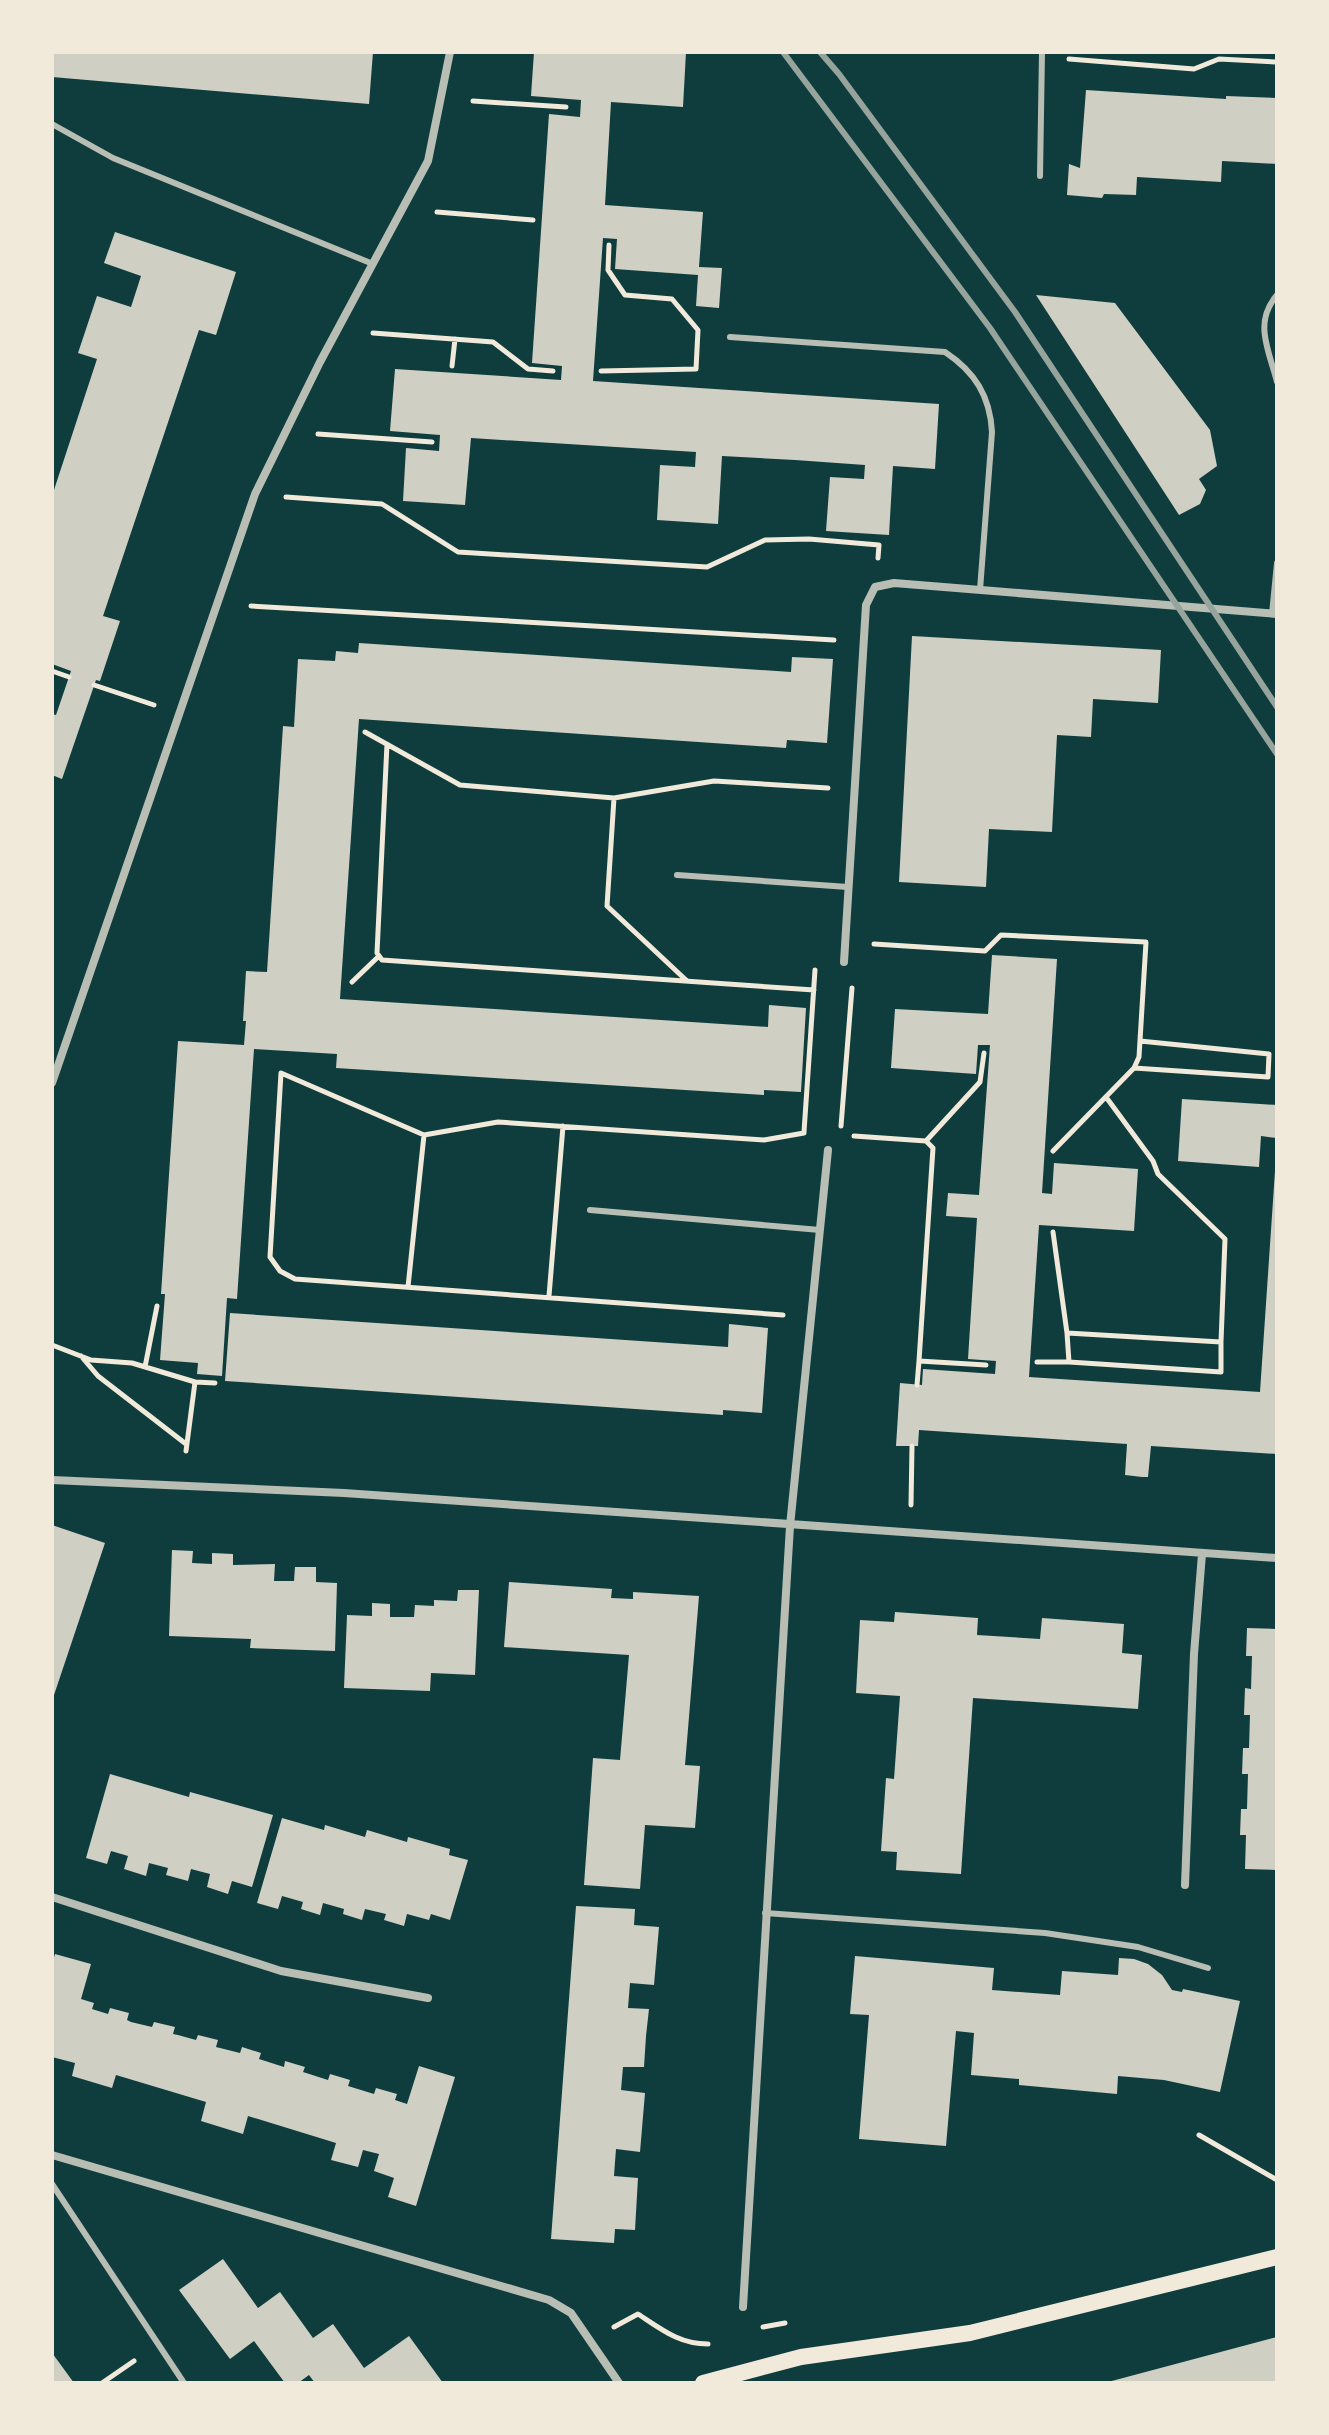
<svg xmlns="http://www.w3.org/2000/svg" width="1329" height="2435" font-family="'DM Sans',sans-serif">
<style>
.building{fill:#cfcfc3}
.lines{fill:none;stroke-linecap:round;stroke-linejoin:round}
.path{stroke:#f1e9da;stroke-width:5}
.service{stroke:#b8beb3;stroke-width:6}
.minor{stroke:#b8beb3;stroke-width:8}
.secondary{stroke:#f1e9da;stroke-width:16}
.rail{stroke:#97a49c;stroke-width:6}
</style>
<rect width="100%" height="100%" fill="#0f3d3e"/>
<path class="building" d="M52,52H373L369,104L52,77Z
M534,52H686L683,107L611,102L605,205L703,212L699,267L722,268L719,308L696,306L698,275L615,269L617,239L603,238L593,381L939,404L935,469L893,466L889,535L826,531L830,477L864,479L865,465L795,460L722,456L718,524L657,520L660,465L695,467L696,452L471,438L465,505L403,501L406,448L439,451L440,435L390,431L395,369L561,380L562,366L532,363L549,114L580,117L581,100L531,96Z
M1086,90L1226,99V96L1277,98V164L1222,161L1221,182L1137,177L1136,195L1104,194L1102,198L1067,195L1069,164L1080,168Z
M115,232L236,272L216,335L199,330L103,616L120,621L100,681L96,680L62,779L52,775V714L56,715L71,671L52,664V496L97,359L78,353L97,296L131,307L141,276L104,263Z
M1036,295L1115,303L1210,430L1217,466L1199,479L1206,490L1200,504L1179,515Z
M912,636L1161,650L1158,703L1093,699L1091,737L1057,735L1052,832L989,829L986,887L899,882Z
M359,643L791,672L792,657L833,659L827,743L787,740L786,748L359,719L340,999L768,1027L769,1005L806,1008L801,1092L764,1090V1095L336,1068L337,1054L254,1049L237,1299L227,1298L222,1376L197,1374L198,1363L160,1360L165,1294H161L178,1041L244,1045L246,1021H243L246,971L267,972L283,726L294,727L298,659L335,661L336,651L358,653Z
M992,955L1057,959L1042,1193L1052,1194L1054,1163L1138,1169L1134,1231L1039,1225L1029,1377L1260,1392L1275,1171H1277V1454L1151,1446L1148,1477H1142L1125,1475L1127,1444L919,1430L918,1446H896L900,1383L922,1385L923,1369L995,1374L996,1361L968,1359L977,1218L946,1216L948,1193L979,1195L990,1045H978L976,1074L891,1068L895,1009L988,1014Z
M1182,1099L1277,1105V1138L1261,1136L1259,1167L1178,1161Z
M230,1313L728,1347L729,1324L768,1328L762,1413L723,1410V1415L225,1381Z
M52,1525L105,1543L53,1698H52Z
M172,1550L193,1551L192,1563L212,1564V1553L233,1554V1565L275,1564L274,1581H294L295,1567H316V1582L337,1583L335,1651L250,1648L251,1639L169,1636Z
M509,1582L612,1589L611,1598L633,1599V1592L699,1596L685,1765L700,1766L695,1828L645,1825L640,1889L584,1885L593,1758L620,1760L629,1655L504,1647Z
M458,1590H479L475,1675L431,1673L430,1691L344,1688L347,1615L372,1616V1603L390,1604V1617H414L415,1605L434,1606V1600L457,1601Z
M895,1612L978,1618L977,1635L1040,1639L1042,1618L1124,1624L1122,1653L1142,1655L1138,1709L973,1698L961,1874L896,1870L897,1852L881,1851L886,1778L894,1779L900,1696L856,1693L860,1620L894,1622Z
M1247,1628L1277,1629V1870L1245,1869L1246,1835H1240L1241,1809H1247L1248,1774H1242L1243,1748H1249L1250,1715H1244L1245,1688L1251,1689L1252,1656H1246Z
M110,1774L189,1797L190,1792L273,1815L252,1887L232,1881L228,1894L207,1887L210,1874L191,1869L188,1881L166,1875L168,1868L149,1863L146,1876L124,1869L128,1856L111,1851L107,1864L86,1858Z
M282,1818L324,1830L325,1825L365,1837L367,1830L407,1842L408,1837L450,1849L449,1855L468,1860L450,1920L431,1914L429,1920L407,1914L404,1926L384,1920L386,1914L365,1909L362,1920L343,1914L344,1909L323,1903L320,1915L301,1909L303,1902L282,1896L278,1909L257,1903Z
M576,1906L635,1909L634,1925L659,1927L654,1985L630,1983L628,2008L649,2009L646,2036L644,2067H623L621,2090L645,2093L640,2152L616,2149L615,2162L614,2176L638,2178L635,2230L615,2229L614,2243L551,2239Z
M55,1954L91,1964L81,1999L94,2003L92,2009L108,2014L110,2008L129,2013L127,2020L131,2022L152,2027L154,2022L175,2027L173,2034L178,2035L196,2040L198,2035L218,2040L216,2047L240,2053L242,2047L261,2053L259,2059L284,2067L285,2061L305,2067L303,2072L328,2080L330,2074L350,2080L348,2086L374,2094L376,2088L397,2094L395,2100L407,2104L419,2066L455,2077L416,2206L388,2197L394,2178L374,2171L379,2154L363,2150L358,2167L331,2160L336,2143L248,2116L243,2134L201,2121L206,2102L116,2075L112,2088L72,2076L75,2063L52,2057V1964Z
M855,1956L994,1968L992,1990L1060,1995L1062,1971L1118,1975L1119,1958L1134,1959L1148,1964L1162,1975L1172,1990L1182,1992L1183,1989L1240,2001L1220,2092L1164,2080L1118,2076L1117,2094L1019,2085V2079L971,2075L974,2033L956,2031L946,2146L859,2139L869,2015L850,2014Z
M223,2259L258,2308L280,2292L313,2338L333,2324L364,2368L409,2336L443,2383H315L309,2375L298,2383H285L254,2341L230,2359L179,2290Z
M1277,2337V2383H1108V2382Z
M52,2353L58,2361L74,2383H52Z"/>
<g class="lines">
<path class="path" d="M1069,59L1194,69L1219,59L1277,62
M473,101L566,107
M437,212L533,220
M373,333L493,342L528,369L553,371
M452,366L455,339
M601,371L696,369L698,330L672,299L625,295L608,270L609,245
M318,434L432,442
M286,497L382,504L458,552L707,567L765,540L809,539L879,545L878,558
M251,606L834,640
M52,671L69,677
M94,685L154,705
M365,732L460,785L614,798L714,781L828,788
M387,744L377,953L382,960L814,990
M614,798L607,906L687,981
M874,944L985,951L1001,935L1146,942L1139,1057L1134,1068L1053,1151
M352,982L379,956
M1134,1068L1268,1077L1269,1054L1140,1041
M841,1126L852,988
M804,1132L815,970
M854,1136L926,1141L980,1082L984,1053
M926,1141L933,1148L919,1361L986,1365
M1053,1232L1067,1333L1221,1342L1225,1239L1158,1174L1153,1161L1106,1097
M408,1287L424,1135
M549,1296L563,1126
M783,1315L295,1279L280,1271L270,1257L281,1073L424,1135L498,1122L764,1140L804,1133
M1067,1333L1069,1362L1221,1372V1343
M52,1345L91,1360L132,1363L195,1382L186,1451
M81,1356L98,1376L186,1444
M1037,1362H1069
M145,1367L157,1306
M195,1382L215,1383
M917,1385L919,1361
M911,1505L912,1446
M1199,2135L1277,2180
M614,2327L638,2314C661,2329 679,2344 708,2344
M763,2327L785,2323
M102,2383L134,2361"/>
<path class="service" d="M52,124L113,158L373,264
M1040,176L1042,52
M1277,295C1253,323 1269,350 1277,382
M730,337L945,352C975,372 990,396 992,432L980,590
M1272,614L1277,563
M677,875L848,887
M590,1210L820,1230
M765,1913L1045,1933L1138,1947L1208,1968
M52,2184L184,2383"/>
<path class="minor" d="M844,962L866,605L875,587L894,583L1277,614
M52,1083L255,494L320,362L428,161L450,52
M52,1480L344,1493L1277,1558
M1185,1885L1194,1654L1202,1554
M52,1897L281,1971L428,1998
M52,2155L549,2300L571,2313L619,2383
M743,2307L790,1526L828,1150"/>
<path class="secondary" d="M703,2383L801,2357L970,2333L1277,2257"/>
<path class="rail" d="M783,52L990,328L1277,754
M820,52L839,74L1015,312L1277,707"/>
</g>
<rect width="1329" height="2435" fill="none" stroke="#f1e9da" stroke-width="108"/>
</svg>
